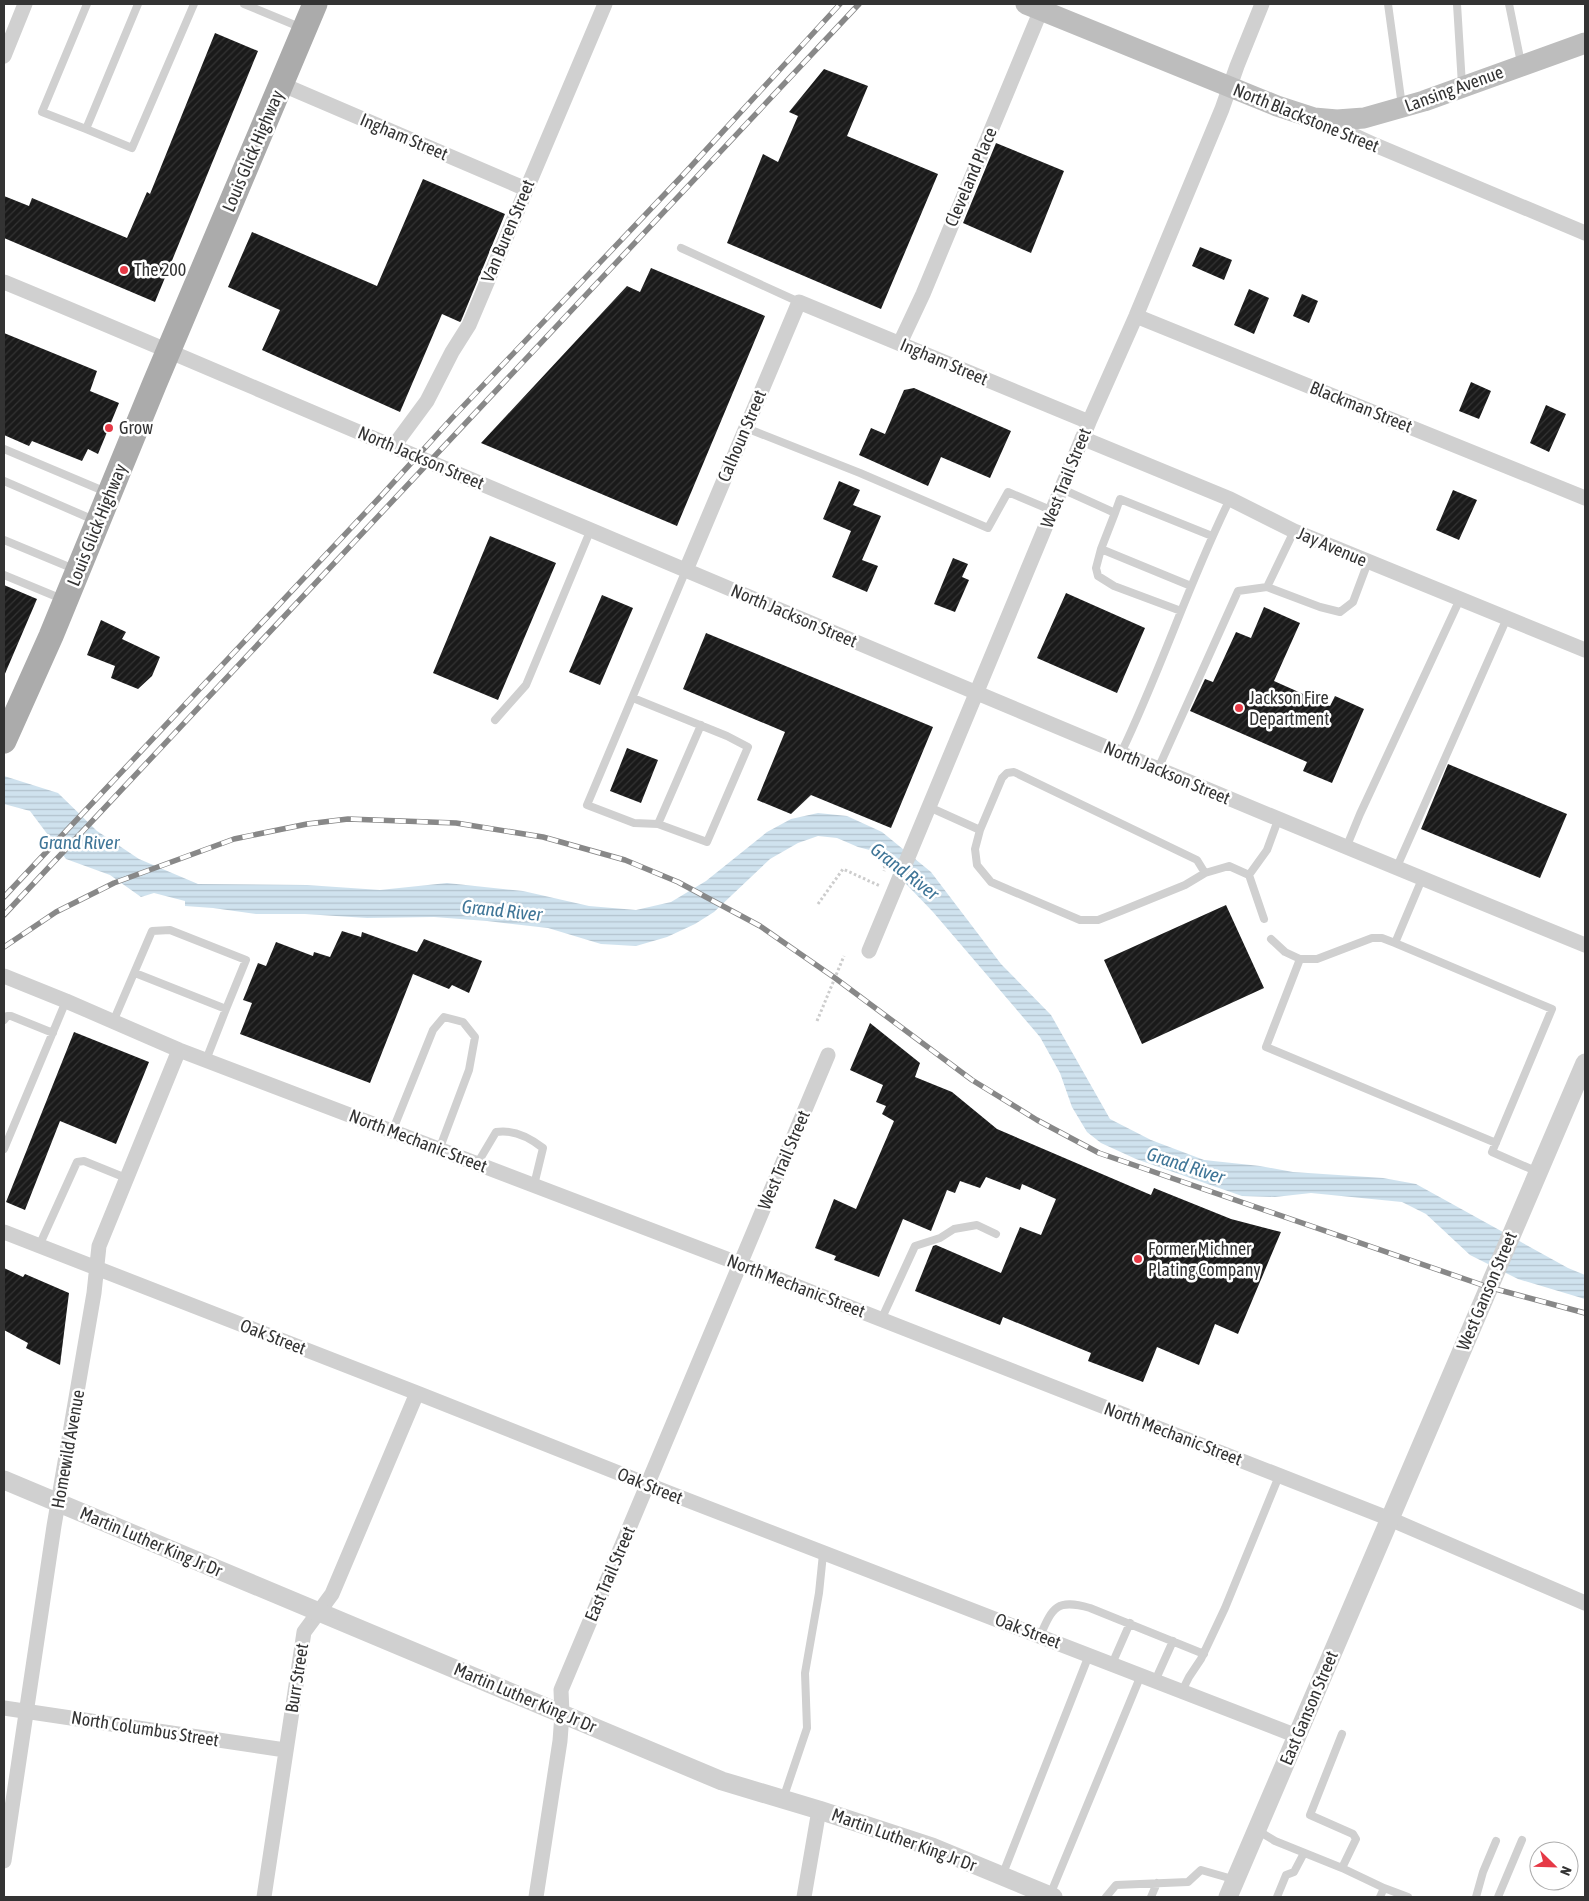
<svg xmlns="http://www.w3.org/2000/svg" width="1589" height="1901" font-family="'Asap Condensed',sans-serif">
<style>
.water{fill:url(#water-rules)}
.building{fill:url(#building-hatch)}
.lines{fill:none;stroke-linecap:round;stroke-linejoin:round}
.path{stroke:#cdcdcd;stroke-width:3;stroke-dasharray:2.5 2.5;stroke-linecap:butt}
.service{stroke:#d0d0d0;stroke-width:8}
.minor{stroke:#d0d0d0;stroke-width:15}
.tertiary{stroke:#d0d0d0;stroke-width:19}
.secondary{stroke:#bdbdbd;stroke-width:21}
.primary{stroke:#ababab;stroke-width:25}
.rail-casing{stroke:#888;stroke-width:5.5}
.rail{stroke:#fff;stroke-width:4;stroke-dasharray:11;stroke-linecap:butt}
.poi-dot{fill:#e63946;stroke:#fff;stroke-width:2}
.labels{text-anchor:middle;stroke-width:5;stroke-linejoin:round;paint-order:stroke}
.street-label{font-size:18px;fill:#333;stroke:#fff}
.poi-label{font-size:18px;fill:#333;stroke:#fff;text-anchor:start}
.water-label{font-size:19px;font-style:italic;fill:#3f7597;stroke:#fff}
</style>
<defs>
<pattern id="water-rules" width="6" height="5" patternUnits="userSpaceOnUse" patternTransform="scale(1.25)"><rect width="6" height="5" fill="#cfe2ee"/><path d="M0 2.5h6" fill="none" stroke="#b2c2cd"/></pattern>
<pattern id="building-hatch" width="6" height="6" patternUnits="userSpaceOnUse" patternTransform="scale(1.25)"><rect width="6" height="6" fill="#1a1a1a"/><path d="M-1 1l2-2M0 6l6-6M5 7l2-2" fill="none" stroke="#333"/></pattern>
</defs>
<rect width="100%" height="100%" fill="#fff"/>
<path class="water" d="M4,776L58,793L97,831L139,859L198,884L307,885L380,890L447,883L523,891L589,906L636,910L671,902L706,881L767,832L791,819L818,813L847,816L882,832L931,872L1001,964L1051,1015L1110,1119L1151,1140L1204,1160L1260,1166L1293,1172L1383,1178L1416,1184L1568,1268L1585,1275V1299L1518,1279L1470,1255L1426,1214L1402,1202L1311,1193L1275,1197L1242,1196L1136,1159L1101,1143L1087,1132L1072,1107L1060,1073L1040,1037L933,912L886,863L881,853L858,847L837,838L818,836L798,843L770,859L714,912L695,924L667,937L636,946L601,944L548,928L487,921L434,917L367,918L305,914H256L213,908L185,906V901L154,893L141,897L110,875L66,859L30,811L4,804Z"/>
<path class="building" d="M215,33L258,51L155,302L4,238V196L29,206L32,198L127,238L147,192L150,194Z
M824,69L868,86L847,136L938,174L881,309L727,243L763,154L778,162L798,116L789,112Z
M996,143L1064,171L1031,253L963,223Z
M423,179L505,214L461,321L460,322L442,314L400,412L262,350L280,310L228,287L252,232L377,286Z
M1200,247L1232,260L1224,280L1192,266Z
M651,268L765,316L677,526L481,443L627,286L640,292Z
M1249,289L1269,298L1254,334L1234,325Z
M1302,294L1318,301L1309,323L1293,316Z
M4,333L97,371L90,391L119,403L98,454L88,449L82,461L32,441L29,446L4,435Z
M1471,382L1491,391L1479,419L1459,411Z
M914,388L1011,431L990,478L941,457L928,486L859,455L871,428L885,434L904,390Z
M1546,405L1566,414L1549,452L1530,443Z
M839,481L860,490L853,505L881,516L862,560L878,566L867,592L832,577L851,531L823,519Z
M1453,490L1477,500L1459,540L1436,530Z
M490,536L556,563L498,700L433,673Z
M953,558L968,564L962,577L969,580L955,612L934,604Z
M4,585L37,599L4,676Z
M1066,593L1145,628L1117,693L1037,658Z
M602,595L633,608L600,685L569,672Z
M1264,607L1300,623L1274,681L1330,706L1335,696L1364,709L1332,783L1303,771L1307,762L1190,711L1205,679L1213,682L1236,632L1251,638Z
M101,620L126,632L122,639L160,657L152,676L138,689L111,678L115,666L87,655Z
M706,633L933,727L891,828L811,795L791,814L757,800L785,732L683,689Z
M627,748L658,760L641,803L610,791Z
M1448,764L1567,814L1540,878L1421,829Z
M1226,905L1264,988L1142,1044L1104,960Z
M342,931L361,937L362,932L417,952L424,939L482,961L469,993L452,985L449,989L413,974L370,1083L240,1034L252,1003L243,1000L258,963L266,966L276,942L313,956L314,952L330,957Z
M870,1023L920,1063L915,1077L952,1092L997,1129L1151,1195L1154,1188L1231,1219L1281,1232L1238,1334L1215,1324L1199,1365L1157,1347L1143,1382L1088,1361L1091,1353L1003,1317L1000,1325L915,1291L933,1246L936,1245L1001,1273L1020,1227L1041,1235L1056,1199L1022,1184L1020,1190L986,1177L980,1188L960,1181L955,1193L947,1190L931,1231L903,1219L879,1277L834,1260L836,1256L815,1248L834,1199L856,1209L894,1121L882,1114L886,1106L876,1102L883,1085L850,1070Z
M74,1032L149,1062L116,1144L60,1121L25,1210L6,1202Z
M4,1268L23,1277L25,1274L69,1293L60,1365L26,1348L28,1343L4,1330Z"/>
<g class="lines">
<path class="path" d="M878,852L885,868L884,871
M818,904L843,869L880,886
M817,1021L844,956"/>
<path class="service" d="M138,4L86,129L132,148L194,4
M244,4L302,28
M1388,4L1402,106
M1457,4L1462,85
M1509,4L1521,63
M86,129L42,112L87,4
M681,248L799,302
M746,428L860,473L988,528L1008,492L1053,511
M4,449L106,492
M4,481L94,520
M1062,489L1115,513L1120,499L1212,536
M1115,513L1101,549L1191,586
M4,540L74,569
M1101,549L1096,568L1098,576L1114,586L1181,611
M4,575L62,599
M1267,587L1320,607L1340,612L1353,602L1368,562
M633,698L727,736L748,747L707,842L658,824L634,823L587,805L686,570
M495,720L526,685L591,529
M1121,753C1161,670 1189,582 1230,499
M1158,769L1238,591L1267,587L1294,531
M929,807L980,830L975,849L977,865L991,882L1080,920H1098L1121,911L1185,885L1205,873L1229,866L1249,875L1264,919
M658,824L701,725
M980,830L1002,778L1007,773L1014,772L1197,860L1205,873
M1346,848L1360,814L1460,599
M1396,869L1507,618
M1249,875L1267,850L1278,820
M1422,879L1395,943L1552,1009L1492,1152L1538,1172
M1271,939L1285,952L1300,959H1317L1372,938H1382L1395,943
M1300,959L1266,1047L1496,1143
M4,1020L7,1016H11L53,1033
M113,1022L152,931L170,930L246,960L226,1009L135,973
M206,1060L226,1009
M392,1132L433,1030L444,1017L463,1022L475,1037L469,1070L439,1150
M4,1149L66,1001
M477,1164L496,1132C514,1129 529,1137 543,1148L534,1185
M39,1246L77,1162L84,1161L126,1178
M881,1320L915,1246L940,1238L954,1229L977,1225L996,1234
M1040,1636C1053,1606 1057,1599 1090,1608L1204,1654
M1112,1664L1130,1623
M1155,1681L1173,1641
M1182,1691L1189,1677L1201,1659L1225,1608L1279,1476
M1342,1734L1310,1815L1353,1834L1356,1839L1342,1868
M783,1799L807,1728L805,1673L819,1593L823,1554
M1257,1830L1275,1841L1342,1868L1384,1888
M1002,1876L1089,1655
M1050,1895L1141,1675
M1106,1897L1116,1885L1188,1882L1201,1870L1236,1880
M1151,1897L1157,1883
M1277,1897L1286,1875L1294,1872L1304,1853
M1380,1897L1384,1888L1408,1897
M1476,1897L1483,1872L1496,1841
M1498,1897L1522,1840"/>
<path class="minor" d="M4,56L25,4
M281,84L526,189
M1325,122L1375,145L1585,233
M4,282C147,341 289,403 432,463C816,625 1199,788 1585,945
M1136,316L1585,498
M900,343L923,294L1041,10
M1082,438L1230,499L1294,531L1585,650
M393,447L427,401L452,352L469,325L605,4
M686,570L799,302L1089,422
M869,951L1089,422L1136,316L1222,109L1237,66L1262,4
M4,976L66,1001L179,1050L740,1264L1390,1519L1585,1603
M4,1232L417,1393L669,1493L1297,1736
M4,1708L285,1750
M4,1861L54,1526L94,1293L99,1246L179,1050
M264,1897L304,1632L332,1594L417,1393
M536,1897L560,1741L562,1714L561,1690L828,1055
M804,1897L819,1810"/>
<path class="tertiary" d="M4,1480L722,1781L819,1810L932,1847L1053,1897
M1228,1897L1585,1063"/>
<path class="secondary" d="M1026,4L1277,106L1314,118L1337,120L1364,118L1424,101L1585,43"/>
<path class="primary" d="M4,741L51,636L154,385L315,4"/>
<defs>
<path id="rail" d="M4,897L382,495L453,417L683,175L840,4
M4,915L859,4
M4,947L56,912L114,883L234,839L307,824L348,819L456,823L543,837L625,860L678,882L760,926L835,978L972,1080L1037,1120L1099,1153L1488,1287L1585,1313"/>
</defs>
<use href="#rail" class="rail-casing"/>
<use href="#rail" class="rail"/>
</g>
<g class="poi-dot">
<circle cx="124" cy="270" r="5"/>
<circle cx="109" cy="428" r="5"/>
<circle cx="1239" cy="708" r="5"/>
<circle cx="1138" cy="1259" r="5"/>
</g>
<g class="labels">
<g class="street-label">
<text transform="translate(1454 89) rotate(-20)" y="6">Lansing Avenue</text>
<text transform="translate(1306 118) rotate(22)" y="6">North Blackstone Street</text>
<text transform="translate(404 137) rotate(23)" y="6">Ingham Street</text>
<text transform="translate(253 151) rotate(-67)" y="6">Louis Glick Highway</text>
<text transform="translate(971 177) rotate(-67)" y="6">Cleveland Place</text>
<text transform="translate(508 231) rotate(-67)" y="6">Van Buren Street</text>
<text transform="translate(944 362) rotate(23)" y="6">Ingham Street</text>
<text transform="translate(1361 407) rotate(22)" y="6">Blackman Street</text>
<text transform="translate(742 436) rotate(-67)" y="6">Calhoun Street</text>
<text transform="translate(421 458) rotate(23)" y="6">North Jackson Street</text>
<text transform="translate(1066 478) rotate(-68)" y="6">West Trail Street</text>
<text transform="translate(97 525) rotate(-68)" y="6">Louis Glick Highway</text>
<text transform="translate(1332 547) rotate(23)" y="6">Jay Avenue</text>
<text transform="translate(794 616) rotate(23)" y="6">North Jackson Street</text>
<text transform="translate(1167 773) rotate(23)" y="6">North Jackson Street</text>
<text transform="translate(418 1141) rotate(21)" y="6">North Mechanic Street</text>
<text transform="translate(784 1160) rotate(-67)" y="6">West Trail Street</text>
<text transform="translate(796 1286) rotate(21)" y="6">North Mechanic Street</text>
<text transform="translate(1487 1291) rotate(-67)" y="6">West Ganson Street</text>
<text transform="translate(273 1337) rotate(21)" y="6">Oak Street</text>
<text transform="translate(1173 1434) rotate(21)" y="6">North Mechanic Street</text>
<text transform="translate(68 1449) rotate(-80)" y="6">Homewild Avenue</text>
<text transform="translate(650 1486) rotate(22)" y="6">Oak Street</text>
<text transform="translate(151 1542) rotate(23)" y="6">Martin Luther King Jr Dr</text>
<text transform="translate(610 1574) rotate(-67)" y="6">East Trail Street</text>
<text transform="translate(1028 1631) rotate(21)" y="6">Oak Street</text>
<text transform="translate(297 1678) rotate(-81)" y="6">Burr Street</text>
<text transform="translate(525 1698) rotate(23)" y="6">Martin Luther King Jr Dr</text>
<text transform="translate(1309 1708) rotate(-67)" y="6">East Ganson Street</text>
<text transform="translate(145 1729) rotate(9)" y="6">North Columbus Street</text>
<text transform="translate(904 1840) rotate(20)" y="6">Martin Luther King Jr Dr</text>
</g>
<g class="poi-label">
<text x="134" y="276">The 200</text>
<text x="119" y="434">Grow</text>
<text x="1249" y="704">Jackson Fire<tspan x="1249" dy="21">Department</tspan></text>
<text x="1148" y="1255">Former Michner<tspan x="1148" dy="21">Plating Company</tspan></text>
</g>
<g class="water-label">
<text x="79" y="849">Grand River</text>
<text transform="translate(905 871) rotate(38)" y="7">Grand River</text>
<text transform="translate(502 910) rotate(6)" y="7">Grand River</text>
<text transform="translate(1186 1165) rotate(18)" y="7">Grand River</text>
</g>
</g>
<rect width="1589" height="1901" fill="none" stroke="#333333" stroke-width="10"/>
<g transform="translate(1554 1866) rotate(113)"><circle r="24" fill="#ffffff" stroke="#adadad"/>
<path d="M0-4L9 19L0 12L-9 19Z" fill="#e63946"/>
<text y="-8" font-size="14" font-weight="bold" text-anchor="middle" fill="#333333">N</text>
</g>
</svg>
